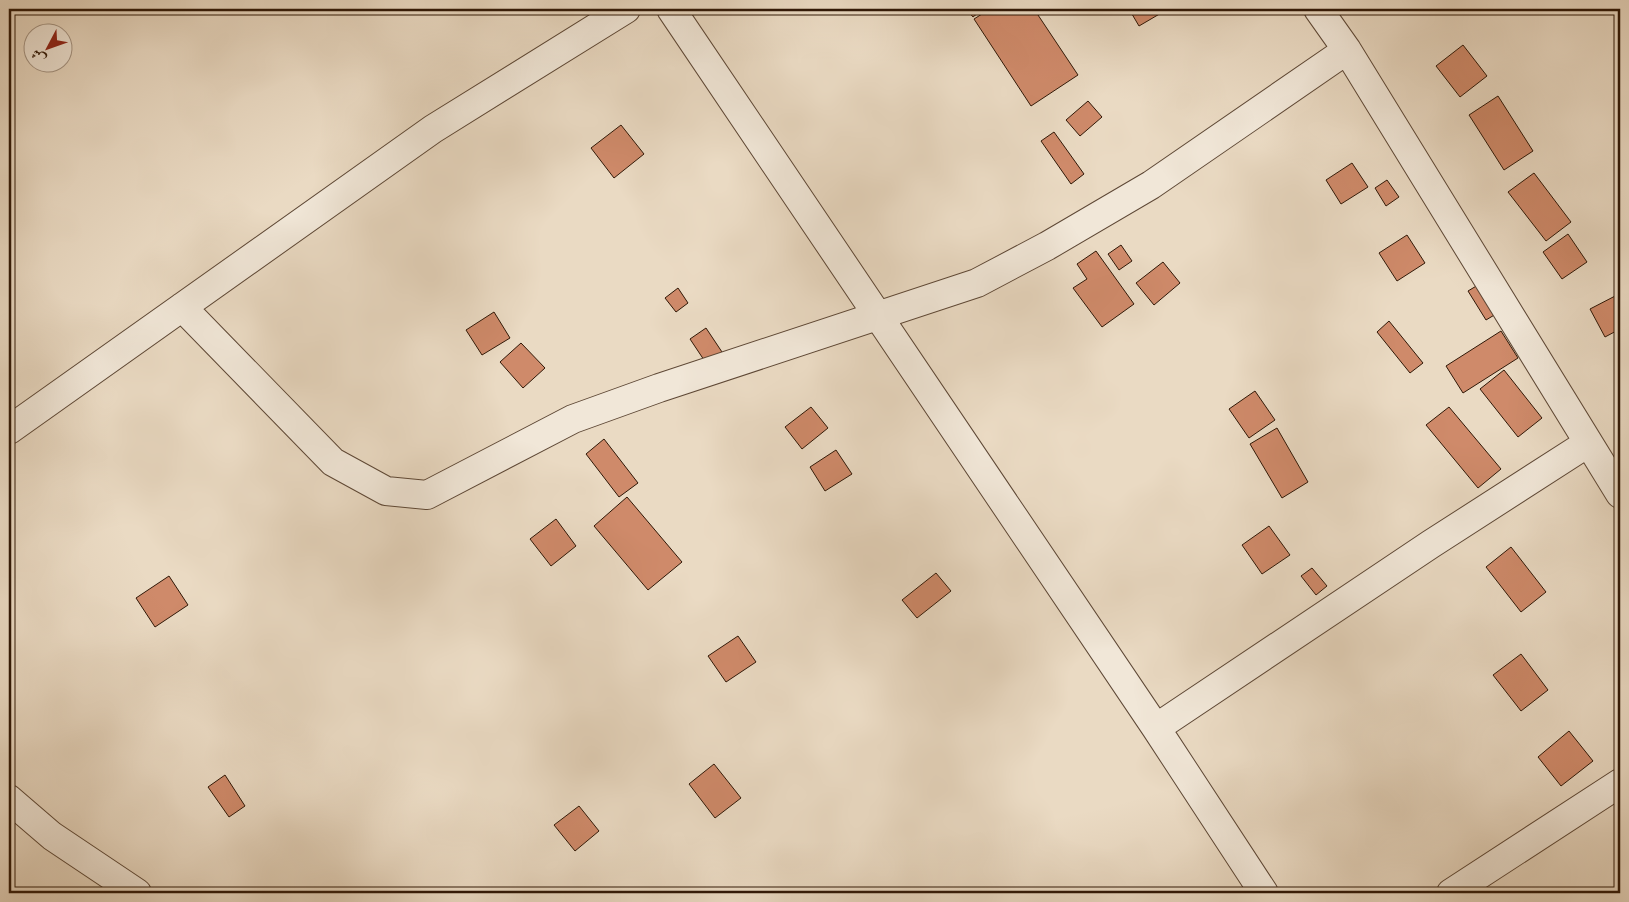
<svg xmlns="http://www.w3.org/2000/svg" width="1629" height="902" font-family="Vollkorn,Amiri,serif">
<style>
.building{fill:#cf8a6a;stroke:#301807}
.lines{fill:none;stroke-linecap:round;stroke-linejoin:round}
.minor-casing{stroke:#5e4836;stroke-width:30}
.minor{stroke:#f1e7d8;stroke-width:28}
</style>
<rect width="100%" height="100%" fill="#eadac3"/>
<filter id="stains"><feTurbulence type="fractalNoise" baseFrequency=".004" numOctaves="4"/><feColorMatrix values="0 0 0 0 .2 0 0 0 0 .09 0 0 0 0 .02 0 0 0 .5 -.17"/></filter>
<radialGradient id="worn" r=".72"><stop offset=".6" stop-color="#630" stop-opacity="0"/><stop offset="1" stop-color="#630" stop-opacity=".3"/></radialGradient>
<path class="building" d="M966,9H983L973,17Z
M990,9H1034L1078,75L1031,106L974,19Z
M1129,9H1168L1139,26Z
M1463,45L1487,76L1460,97L1436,66Z
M1498,96L1533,151L1504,170L1469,115Z
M1088,101L1102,117L1080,136L1066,120Z
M621,125L644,154L614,178L591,148Z
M1054,132L1084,174L1071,184L1041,141Z
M1352,163L1368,187L1341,204L1326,180Z
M1534,173L1571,222L1546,241L1508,192Z
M1387,180L1399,197L1386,206L1375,188Z
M1568,234L1587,262L1562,279L1543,252Z
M1407,235L1425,263L1397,281L1379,253Z
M1121,245L1132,261L1119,270L1108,254Z
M1096,251L1134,304L1102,327L1073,288L1087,279L1077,264Z
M1163,262L1180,283L1154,305L1136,283Z
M1483,282L1501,311L1486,320L1468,291Z
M678,288L688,303L676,312L665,298Z
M1619,294L1620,329L1605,337L1590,309Z
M494,312L510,338L482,355L466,330Z
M1389,321L1423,363L1410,373L1377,332Z
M706,328L726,358L710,369L690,339Z
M1501,331L1518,358L1463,393L1446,366Z
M521,343L545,368L523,388L500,362Z
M1504,370L1542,418L1518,437L1480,389Z
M1255,391L1275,420L1249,438L1229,409Z
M811,407L828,428L802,449L785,427Z
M1449,407L1501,469L1478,488L1426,425Z
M1277,428L1308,482L1282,498L1250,444Z
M604,439L638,483L619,497L586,454Z
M836,450L852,474L825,491L810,467Z
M627,497L682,562L648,590L594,526Z
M556,519L576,546L551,566L530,539Z
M1269,526L1290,555L1262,574L1242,545Z
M1511,547L1546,592L1521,612L1486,567Z
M1312,568L1327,586L1316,595L1301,576Z
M936,573L951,591L917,618L902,600Z
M169,576L188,605L155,627L136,598Z
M738,636L756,662L726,682L708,656Z
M1521,654L1548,690L1521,711L1493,675Z
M1569,731L1593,761L1561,786L1538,757Z
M714,764L741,798L715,818L689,784Z
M225,775L245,806L229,817L208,787Z
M579,806L599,831L575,851L554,825Z"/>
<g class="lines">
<defs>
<path id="minor" d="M671,9L1156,728L1264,893
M1318,9L1347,50L1620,494
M182,307L333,462L386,491L427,495L573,419L659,388L977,283L1047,246L1151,185L1347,50
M9,430L433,129L626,9
M1156,728L1431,544L1588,443
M9,799L52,836L137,893
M1451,893L1620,783"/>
</defs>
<use href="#minor" class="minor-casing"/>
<use href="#minor" class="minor"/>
</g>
<rect width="1629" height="902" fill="none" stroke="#eadac3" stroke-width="30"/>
<rect x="10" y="10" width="1609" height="882" fill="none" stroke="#301807" stroke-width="2.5"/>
<rect x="15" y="15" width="1599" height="872" fill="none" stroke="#301807"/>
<g transform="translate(48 48) rotate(229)"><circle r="24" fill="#f1e7d8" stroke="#a49484"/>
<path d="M0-4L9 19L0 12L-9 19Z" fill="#8f2418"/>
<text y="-8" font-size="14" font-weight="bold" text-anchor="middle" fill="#301807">ش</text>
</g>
<rect width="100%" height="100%" filter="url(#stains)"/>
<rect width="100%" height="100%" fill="url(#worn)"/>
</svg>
